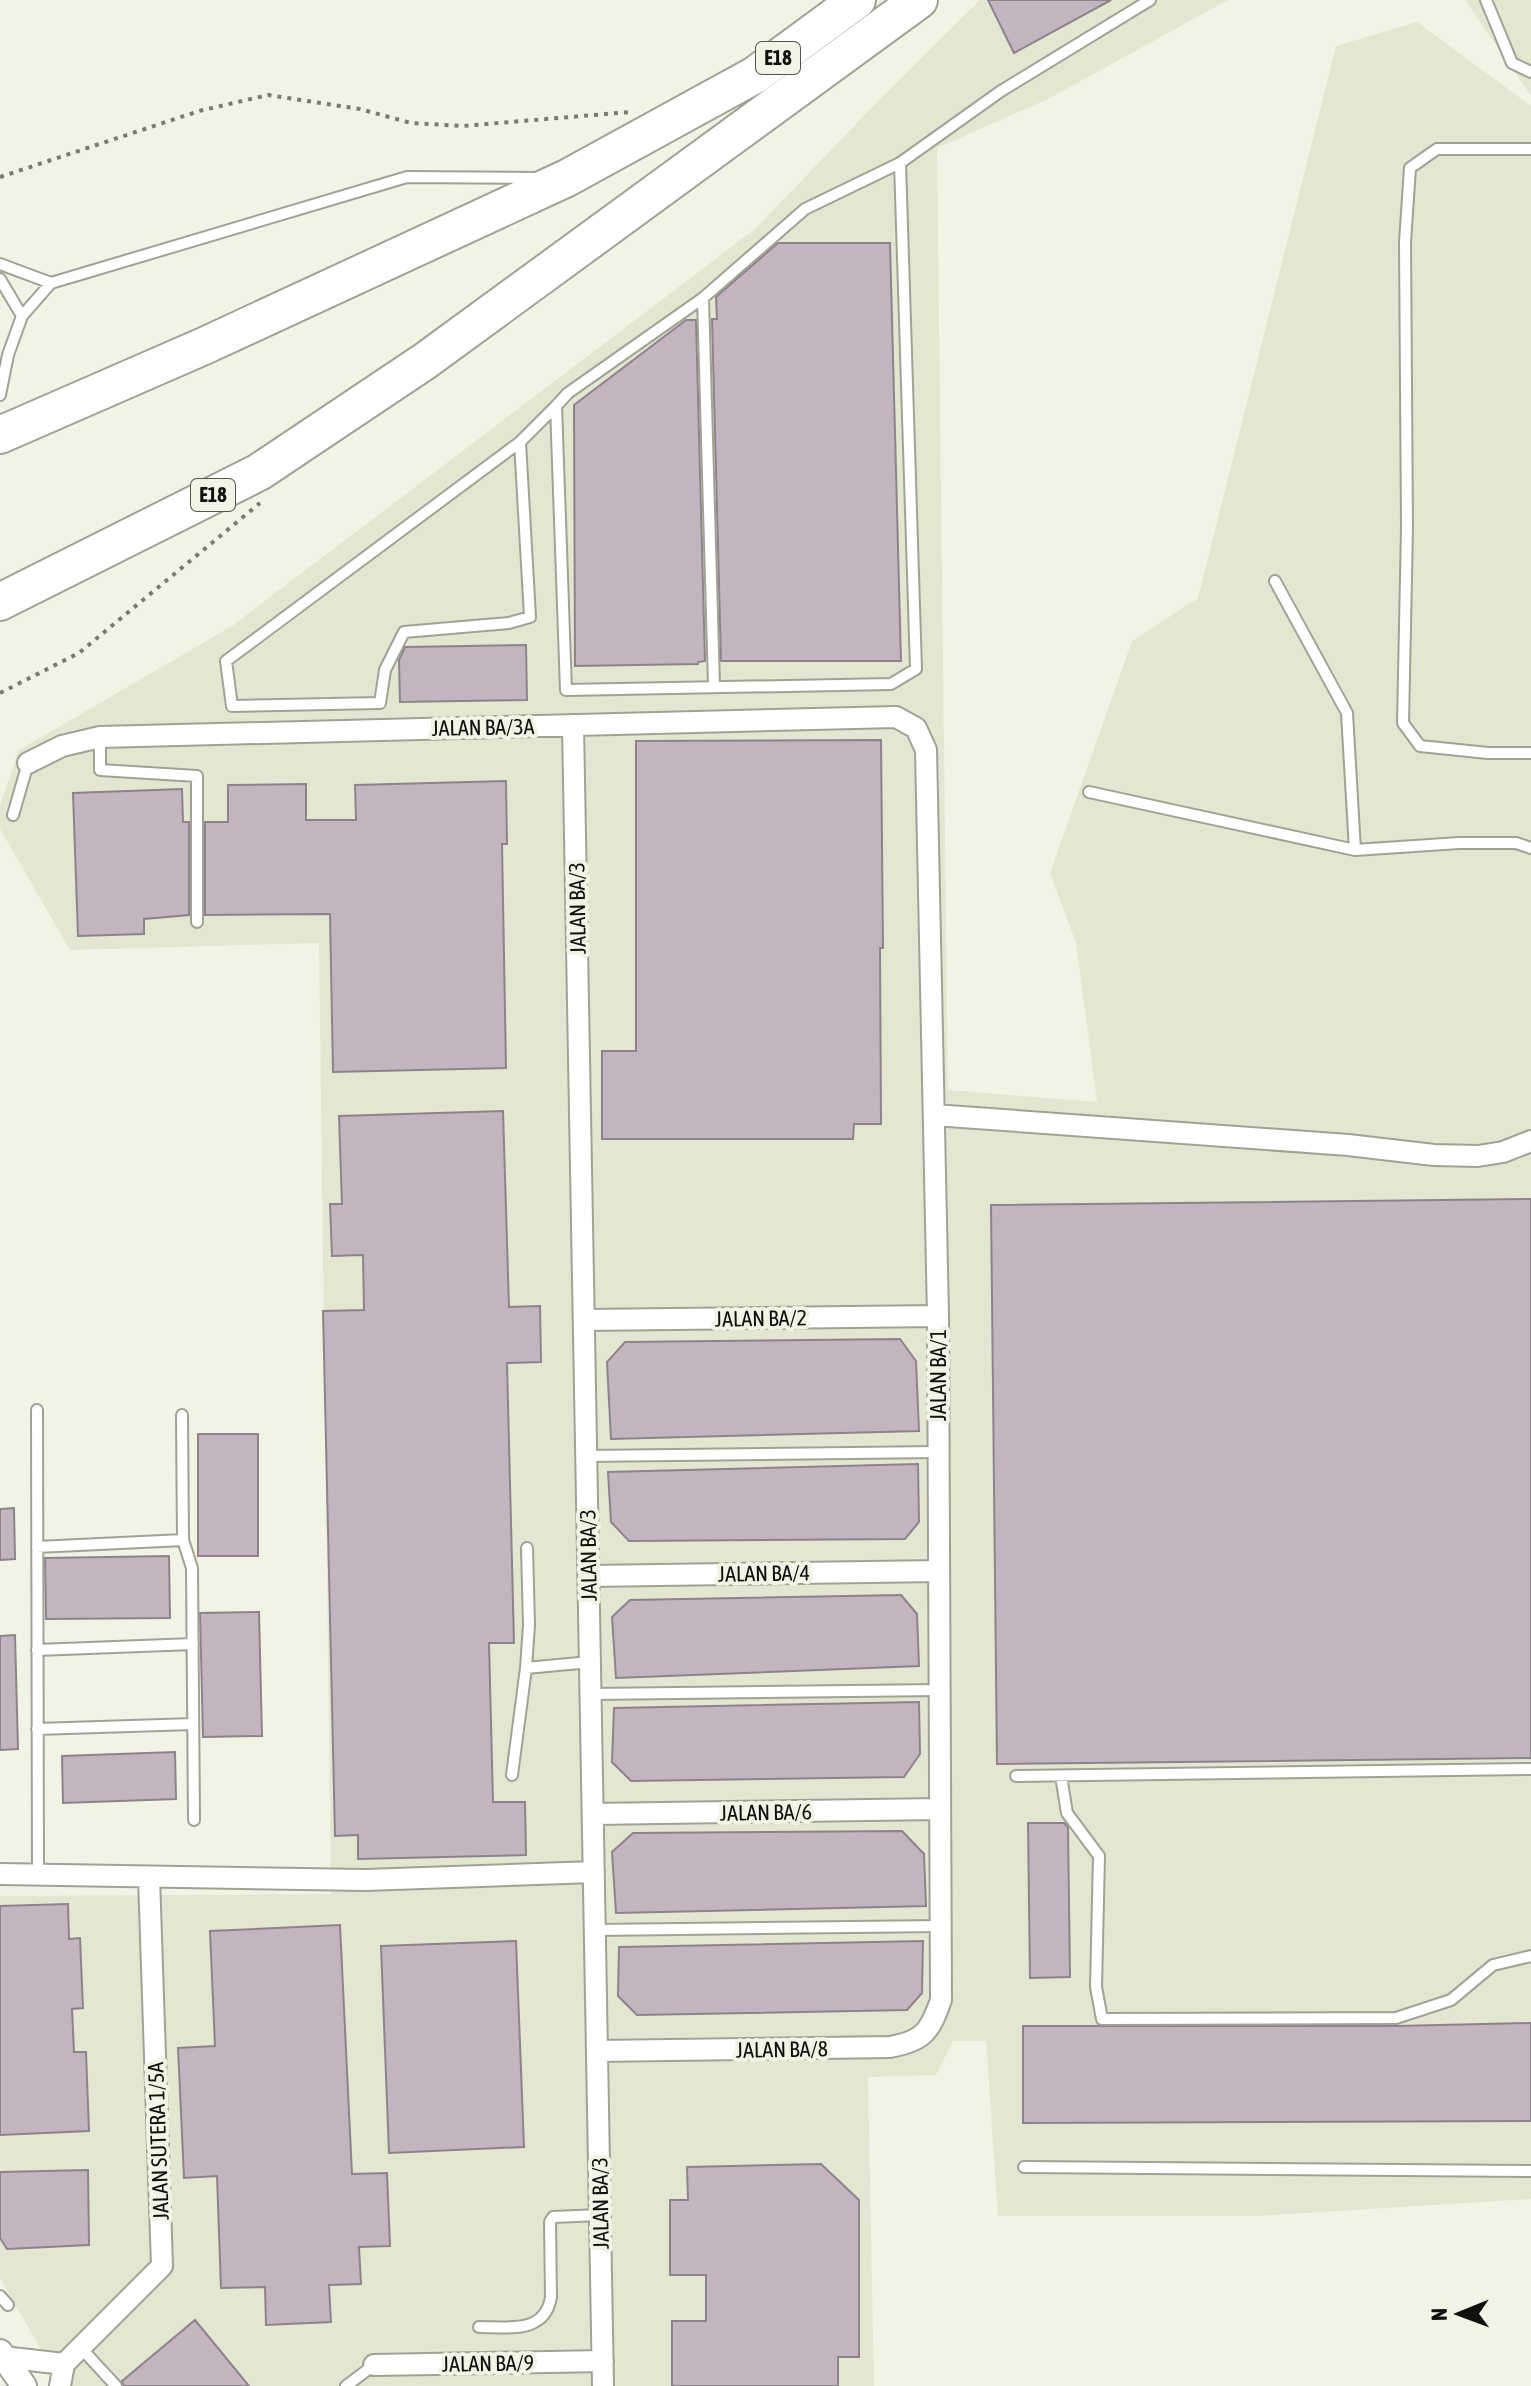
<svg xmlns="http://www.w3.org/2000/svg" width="1531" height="2386" font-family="'Asap Condensed',sans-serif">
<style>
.built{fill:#e3e7d1}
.building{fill:#c2b5c0;stroke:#8e828b;stroke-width:2}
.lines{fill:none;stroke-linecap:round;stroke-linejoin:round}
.service-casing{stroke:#a0a294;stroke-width:14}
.minor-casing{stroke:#a0a294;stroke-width:24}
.tertiary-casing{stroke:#a0a294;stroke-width:28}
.motorway-casing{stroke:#a0a294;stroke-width:40}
.path{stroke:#797b72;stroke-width:4;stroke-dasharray:4 6;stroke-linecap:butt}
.service{stroke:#fff;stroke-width:10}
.minor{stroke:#fff;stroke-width:20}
.tertiary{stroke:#fff;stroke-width:24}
.motorway{stroke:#fff;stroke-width:36}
.labels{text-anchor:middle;stroke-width:8;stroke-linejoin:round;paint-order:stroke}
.shield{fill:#f1f4e5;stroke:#54554d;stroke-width:2}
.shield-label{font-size:20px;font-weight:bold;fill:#10110c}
.street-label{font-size:22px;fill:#10110c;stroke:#f1f4e5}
</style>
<rect width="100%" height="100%" fill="#f1f4e5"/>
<path class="built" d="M980,0H1228L1048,99L937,148L948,1090L1097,1102L1076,943L1050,873L1132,641L1198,598L1336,46L1417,22L1531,106V2199L1257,2216H998L986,2041H953L936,2075L868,2077L874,2386H62L0,2278V1896L331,1894L319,943L70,950L0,829V805L19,750L232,626L755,229L879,100Z
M1465,0H1531V96Z"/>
<path class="building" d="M988,0H1111L1014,53Z
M778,243H890L901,661H721L712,319H717L716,297Z
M686,320H696L705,661L698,662V664L575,666L574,405Z
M526,645L527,700L400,702L399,660L405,647Z
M881,740L883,948H880L881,1124H854L853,1139H602V1051H636V741Z
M506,781L507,844H502L506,1068L333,1072L330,914L205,915V822H228V785L306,784V820H356L355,785Z
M182,789L183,822H189V915L144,919V934L78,936L73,793Z
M503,1111L509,1307L540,1306L541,1362L507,1363L514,1643H489L493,1802H525L526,1855L358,1859V1835L335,1836L323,1311L364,1310L363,1255L332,1256L330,1204H342L339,1116Z
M1531,1199V1758L997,1764L991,1205Z
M900,1339L916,1361L919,1431L611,1439L607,1362L625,1342Z
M198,1434H258V1556H198Z
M918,1464L919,1522L905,1539L629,1541L611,1522L608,1472Z
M14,1508L15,1559L0,1560V1509Z
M169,1556L170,1618L46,1619L45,1558Z
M901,1595L917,1614L919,1666L616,1678L612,1617L630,1600Z
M259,1612L262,1736L203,1737L200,1613Z
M15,1635L18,1749L0,1750V1636Z
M919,1702L920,1754L904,1777L631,1781L612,1762L614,1708Z
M175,1752L176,1799L63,1803L62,1756Z
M1028,1823H1064L1068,1827L1070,1977L1030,1978Z
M902,1831L924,1854L926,1906L616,1913L612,1852L633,1833Z
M68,1904L69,1939L80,1938L83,2008L72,2009L74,2052H86L89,2131L0,2135V1906Z
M340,1925L352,2174L387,2173L390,2246L359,2247L361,2284L329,2285L331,2322L266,2325L265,2287L221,2288L217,2176L184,2178L178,2048L215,2046L210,1931Z
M516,1941L524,2147L389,2153L381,1946Z
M923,1941L922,1993L907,2010L637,2015L618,1996L619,1947Z
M1531,2023V2121L1023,2123V2026H1396Z
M821,2164L859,2200V2357H838V2386H672V2321H706V2275H670V2200H688L687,2167Z
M88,2170L89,2245L7,2249L0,2238V2172Z
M195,2320L249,2386H124L122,2381Z"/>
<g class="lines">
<defs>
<path id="service" d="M1486,0L1512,63L1531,72
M1531,149H1437L1410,168L1405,242L1407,528L1403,723L1420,746L1488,753H1531
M900,163L916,669L891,684L566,690L556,406L568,393L703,298L805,209L900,163L1001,91L1150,0
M0,264L51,283
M0,279L22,316
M703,298L714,685
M0,395L8,355L22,316L51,283L407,177L537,178
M520,442L530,617L509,623L404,632L385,670L380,703L232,706L226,661L520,442L556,406
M1275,581L1347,713L1355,850
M100,737V770L197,776V922
M1089,792L1355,850L1459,843H1516L1531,848
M13,815L28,763
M37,1410L38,1875
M182,1415L183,1540
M586,1456L939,1452
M37,1547L183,1540L192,1568L194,1820
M37,1650L193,1644
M526,1668L590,1662
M591,1694L940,1690
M37,1729L193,1724
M512,1775L526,1668L529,1625L527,1548
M1016,1776L1531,1769
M1061,1776L1067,1813L1099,1856L1096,1987L1102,2019L1396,2018L1451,2000L1493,1965L1531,1956
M595,1930L941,1926
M1024,2167L1531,2171
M0,2296L8,2305
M479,2327C509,2327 545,2334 551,2297L550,2222L553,2217L600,2215
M81,2348L116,2386
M346,2386L374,2365"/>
<path id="minor" d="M573,725L603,2386
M28,763L62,746L100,737L896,717L916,728L926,750L938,1316L941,2000C930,2031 924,2041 890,2047L597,2051
M934,1115L1348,1145L1434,1155L1478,1156L1503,1152L1531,1141
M584,1320L938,1316
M589,1576L939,1571
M593,1814L940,1809
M0,1874L365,1880L594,1872
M3,2357L64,2364
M64,2364L162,2266L149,1877
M374,2365L603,2361
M60,2386L64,2364"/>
<path id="tertiary" d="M0,2352L24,2386"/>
<path id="motorway" d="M0,435L204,346L567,178L755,75L857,0
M0,602L259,472L425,361L919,0"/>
</defs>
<use href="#service" class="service-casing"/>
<use href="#minor" class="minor-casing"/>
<use href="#tertiary" class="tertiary-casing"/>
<use href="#motorway" class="motorway-casing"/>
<path class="path" d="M0,177L199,111L268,95L360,109L411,123L463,126L630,112
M0,693L79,653L260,503"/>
<use href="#service" class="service"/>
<use href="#minor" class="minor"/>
<use href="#tertiary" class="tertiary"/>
<use href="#motorway" class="motorway"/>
</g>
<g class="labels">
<g class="shield">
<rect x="756" y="42" width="44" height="32" rx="6"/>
<rect x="191" y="479" width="44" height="32" rx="6"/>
</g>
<g class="shield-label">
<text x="778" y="65">E18</text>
<text x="213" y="502">E18</text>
</g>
<g class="street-label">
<text transform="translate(483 727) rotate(-1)" y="8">JALAN BA/3A</text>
<text transform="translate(577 908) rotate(-91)" y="8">JALAN BA/3</text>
<text transform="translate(761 1318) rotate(-1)" y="8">JALAN BA/2</text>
<text transform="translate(938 1375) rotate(-90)" y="8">JALAN BA/1</text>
<text transform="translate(588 1555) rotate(-91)" y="8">JALAN BA/3</text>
<text transform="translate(764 1573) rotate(-1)" y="8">JALAN BA/4</text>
<text transform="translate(766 1812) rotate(-1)" y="8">JALAN BA/6</text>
<text transform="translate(782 2049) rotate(-1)" y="8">JALAN BA/8</text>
<text transform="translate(158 2141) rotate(-92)" y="8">JALAN SUTERA 1/5A</text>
<text transform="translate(600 2203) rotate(-91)" y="8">JALAN BA/3</text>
<text transform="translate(488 2363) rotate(-1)" y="8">JALAN BA/9</text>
</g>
</g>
<g transform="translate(1459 2314) rotate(269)" stroke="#f1f4e5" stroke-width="6" paint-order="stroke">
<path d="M0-6L14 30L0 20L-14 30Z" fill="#10110c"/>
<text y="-12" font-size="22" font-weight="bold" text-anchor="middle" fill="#10110c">N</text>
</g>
</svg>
